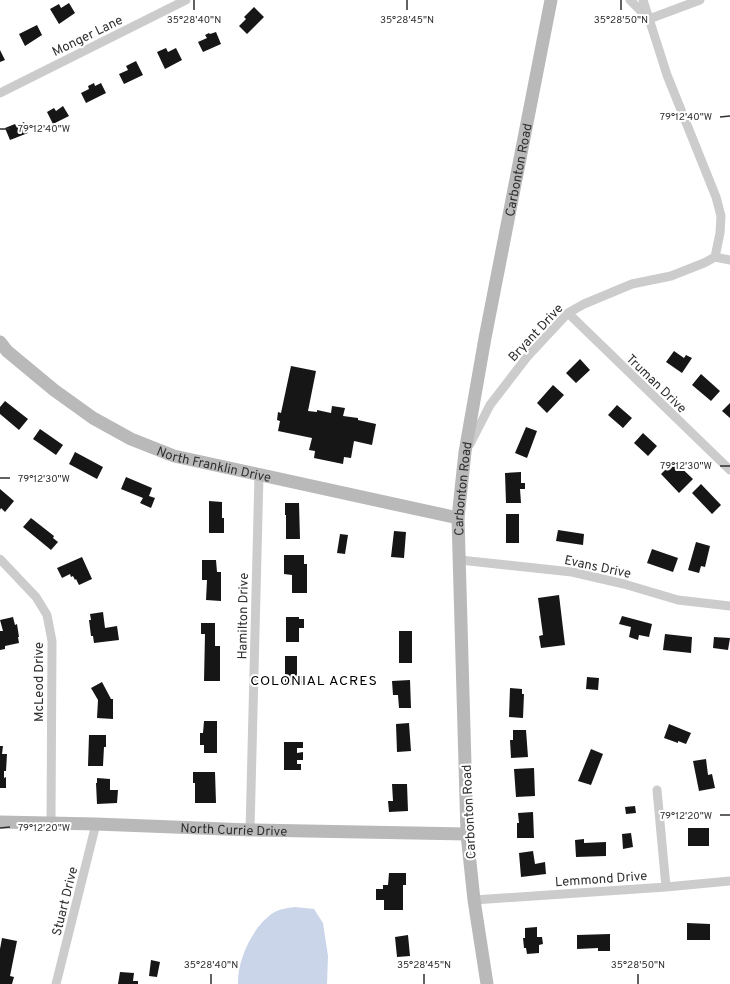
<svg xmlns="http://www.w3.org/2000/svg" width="730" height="984" font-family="Overpass,sans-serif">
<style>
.water{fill:#cbd5e9}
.building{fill:#161616}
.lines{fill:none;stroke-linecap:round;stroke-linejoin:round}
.street{stroke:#ccc;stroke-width:9}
.secondary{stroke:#b9b9b9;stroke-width:13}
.ticks{fill:none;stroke:#2f2f2f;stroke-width:1.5}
.labels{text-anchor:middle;stroke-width:4;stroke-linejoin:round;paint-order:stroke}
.street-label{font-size:13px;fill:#2f2f2f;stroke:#fff}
.neighbourhood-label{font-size:14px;letter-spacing:1px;fill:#000;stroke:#fff}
.ticks-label{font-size:10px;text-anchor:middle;fill:#2f2f2f;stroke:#fff;stroke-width:4;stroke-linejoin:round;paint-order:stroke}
</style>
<rect width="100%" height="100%" fill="#fff"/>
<path class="water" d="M295,907L314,909L323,923L328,956L327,984H238C237,960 253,926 273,913C279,909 288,908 295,907Z"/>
<path class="building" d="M69,3L75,13L59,24L50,9L59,4L61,8Z
M254,7L264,17L247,34L239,26L246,19L244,17Z
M37,25L42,35L25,46L19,34Z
M216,32L221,44L203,52L198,42L207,38L205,35L209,33L210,34Z
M166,48L168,52L176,48L182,60L165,69L157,52Z
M0,50L5,60L0,62Z
M136,61L143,75L124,84L119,74L128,70L126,66Z
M94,83L95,86L101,83L106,93L86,103L81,93L89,89L88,86Z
M63,106L69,116L53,124L47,112L54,108L56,111Z
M24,122L28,133L10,140L5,128L15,124L16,126Z
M674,351L684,358L686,355L692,358L682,373L666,362Z
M580,359L590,370L576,383L566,373Z
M291,366L316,371L308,411L317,412V410L331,413L332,406L345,408L343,416L358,418V420L376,424L372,445L354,441L351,458L344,457L343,464L314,458L315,451L309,450L312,438L278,431L280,421L277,420L278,412L281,413Z
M701,374L720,391L711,401L692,385Z
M553,385L564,395L547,413L537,403Z
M5,401L28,419L19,430L0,414V407Z
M730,403V418L722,411Z
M617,405L632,418L623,428L608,415Z
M526,427L537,431L527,458L515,453Z
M40,429L63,445L56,455L33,439Z
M643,433L657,446L648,456L634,443Z
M75,452L103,467L97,479L69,464Z
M674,461L693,479L679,493L661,474Z
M521,472V483H525V489H520L521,503H506L505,473Z
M126,477L152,488L149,496L155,498L151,508L140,503L143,498L121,489Z
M701,484L721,505L712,514L692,493Z
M0,489L14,501L5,512L1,508L0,510Z
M209,501L222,502V518H224V533H209Z
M285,503H299L300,539H286V515H285Z
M506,514H519V543H506Z
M31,518L54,536L53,538L58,542L51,550L23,527Z
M558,530L584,534L583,545L556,541Z
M394,531L406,532L404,558L391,557Z
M340,534L348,535L345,554L337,553Z
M696,542L710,546L705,567L701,566L699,573L688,570Z
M652,549L678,558L673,572L647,563Z
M284,555H304V564H307V593H292V575L284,574Z
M82,557L92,579L79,585L76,579L75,580L73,576L71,577L70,574L62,578L57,568Z
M202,560H216L217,572H221V601L206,600L207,580H202Z
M559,595L565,645L541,648L539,636L543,635L538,598Z
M103,612L105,628L117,626L119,640L94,643L93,636H91L89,620H91L90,614Z
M622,616L652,624L649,637L639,635L638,640L629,637L631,627L619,624Z
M13,617L15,625L17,624L19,637H18L19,643L5,646V649L0,650V631H3L0,620Z
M286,617H299V619H304V628H299V642H286Z
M201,623H215V646H220V681H204L205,634H201Z
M399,631H412V663H399Z
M665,634L692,637L691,653L663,650Z
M714,637L730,638L728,650L713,648Z
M285,656H297V676H304V685H285Z
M587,677L599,678L598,690L586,689Z
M410,680L411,708H399L398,695H393L392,681Z
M102,682L111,699H113V719L97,718L98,700L91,688Z
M510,688L522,689V694H524L523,718L509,717Z
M204,721H217V753H204V745H200V733H203Z
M409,723L411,751L397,752L396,724Z
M669,724L691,733L686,744L678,741V743L664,738Z
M513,730H526L528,757L511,758L510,740H513Z
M89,735H106V747H104L103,766H88Z
M284,742H303V748H297V753L303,752V760H297V764H301V770H284Z
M0,746H3L2,754H7L6,771H4V778L6,777V788H0Z
M591,749L603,754L591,785L578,781Z
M706,759L708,775L712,774L715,788L699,791L693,761Z
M534,768L535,796L516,797L514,769Z
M193,772H215L216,803H195V783H193Z
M97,778L110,779V790H118L117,803L97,804L96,783H97Z
M392,784H407L408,811L389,812L388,801H393Z
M635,806L636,813L626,814L625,807Z
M533,812L534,838H517V823H519L518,813Z
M688,828H709V846H688Z
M631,833L633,847L623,849L622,834Z
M584,839V843L606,842V856L576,857L575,840Z
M533,851L535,864L545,862L546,874L521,877L519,853Z
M389,873H406V885H403V910H384V900H376V889H383V885H388Z
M687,923L710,924V940H687Z
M537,927V937H542L543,944L539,945V953L527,954L526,948H524L523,938H525V928Z
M610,934V951H598V948L577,949V935Z
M408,935L410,956L397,957L395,937Z
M2,938L17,941L10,976L14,977L12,984H0V949Z
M151,960L160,962L157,977L149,976Z
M120,972L134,973L133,981H138V984H118Z"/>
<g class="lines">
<path class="street" d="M630,0L649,19L700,0
M643,0L667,75L716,197L721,216L720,233L715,257
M0,93L186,0
M568,313L730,470
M470,444L490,405L527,357L568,313L584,304L632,284L671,276L704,263L715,257L730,260
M0,559L36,597L47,615L52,641L51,822
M460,560L572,572L624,584L678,600L730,606
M657,790L666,887
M250,830L259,475
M474,900L666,887L730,881
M56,984L96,824"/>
<g class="secondary">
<path id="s1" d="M0,342L7,351L54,390L93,418L131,439L174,456L458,518"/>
<path id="s2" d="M0,822L96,824L250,830L467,834"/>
<path id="s3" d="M487,984L474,900L467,834L458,518L465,452L485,338L551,0"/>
</g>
</g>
<path class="ticks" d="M194,0V10M407,0V10M621,0V10M720,117L730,116M0,129H10M720,466H730M0,478H10M720,815H730M0,828L10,827M211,974V984M424,974V984M638,974V984"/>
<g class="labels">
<g class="street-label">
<text transform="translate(87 35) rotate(-26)" y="5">Monger Lane</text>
<text dy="5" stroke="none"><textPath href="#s3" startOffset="821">Carbonton Road</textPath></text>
<text transform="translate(535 332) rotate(-47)" y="5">Bryant Drive</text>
<text transform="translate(657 383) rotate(44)" y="5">Truman Drive</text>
<text dy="5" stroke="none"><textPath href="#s1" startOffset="251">North Franklin Drive</textPath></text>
<text dy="5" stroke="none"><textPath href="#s3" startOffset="497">Carbonton Road</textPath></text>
<text transform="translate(598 566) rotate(12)" y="5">Evans Drive</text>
<text transform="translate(242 616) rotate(-89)" y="5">Hamilton Drive</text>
<text transform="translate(38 682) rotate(-90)" y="5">McLeod Drive</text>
<text transform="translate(468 812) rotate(-93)" y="5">Carbonton Road</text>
<text dy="5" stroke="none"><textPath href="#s2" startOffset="234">North Currie Drive</textPath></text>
<text transform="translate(601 878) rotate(-4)" y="5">Lemmond Drive</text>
<text transform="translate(64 901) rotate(-76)" y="5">Stuart Drive</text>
</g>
<g class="neighbourhood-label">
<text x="314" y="685">COLONIAL ACRES</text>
</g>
</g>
<g class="ticks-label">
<text x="194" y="23">35°28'40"N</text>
<text x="407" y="23">35°28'45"N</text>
<text x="621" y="23">35°28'50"N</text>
<text x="686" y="120">79°12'40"W</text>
<text x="44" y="132">79°12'40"W</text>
<text x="686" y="469">79°12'30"W</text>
<text x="44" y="482">79°12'30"W</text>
<text x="686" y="819">79°12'20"W</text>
<text x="44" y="831">79°12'20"W</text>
<text x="211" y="968">35°28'40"N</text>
<text x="424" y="968">35°28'45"N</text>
<text x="638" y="968">35°28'50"N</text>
</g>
</svg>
